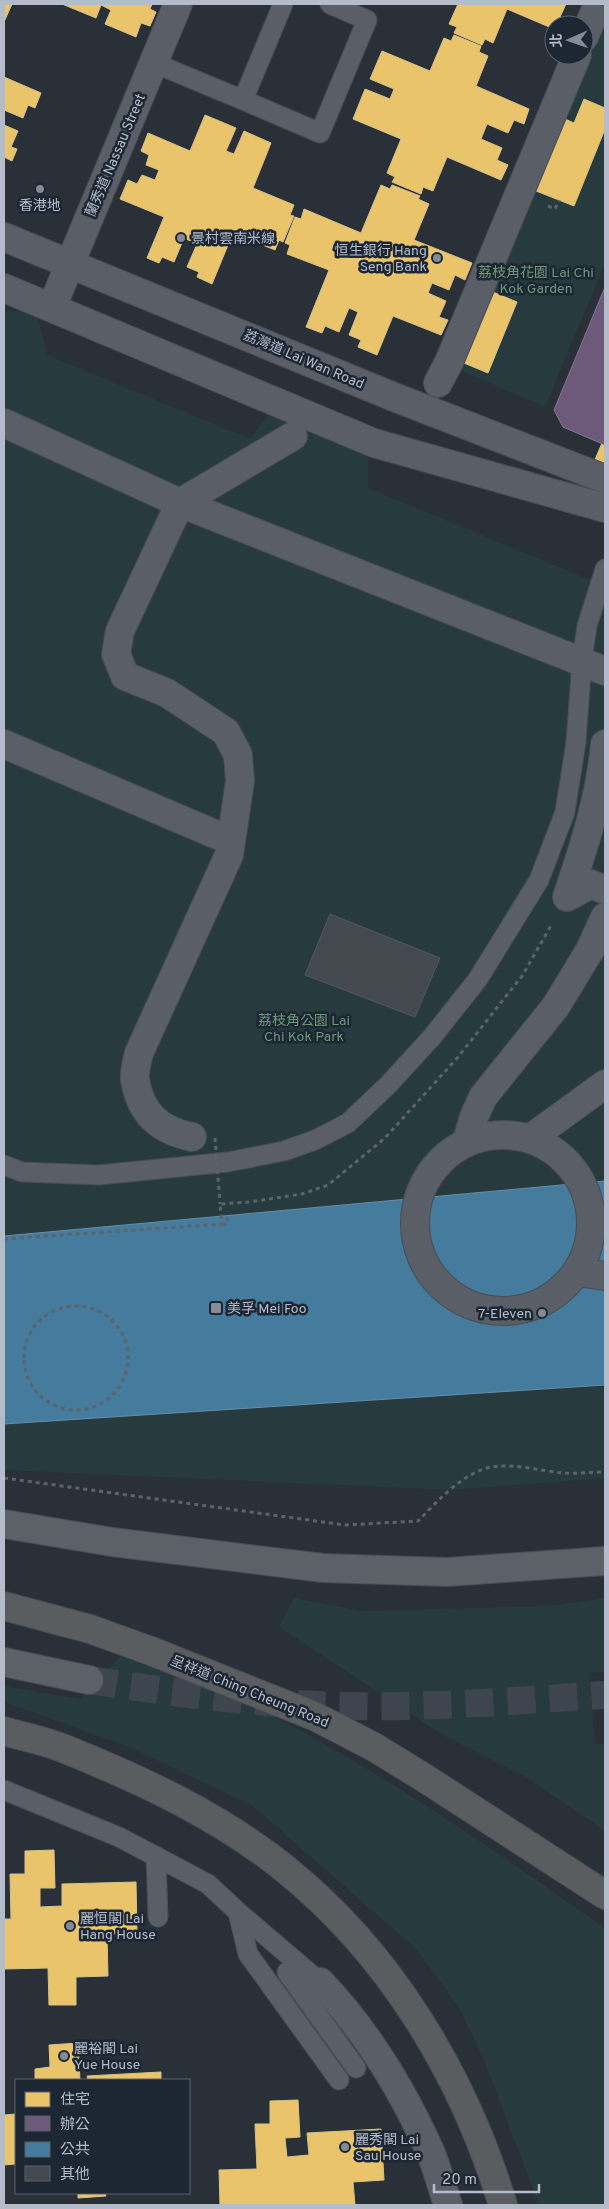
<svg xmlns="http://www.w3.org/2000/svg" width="609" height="2209" font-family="Overpass,'Noto Sans TC',sans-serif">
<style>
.green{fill:#273a3e}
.homes{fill:#e9c46a;stroke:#d9c286}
.offices{fill:#6d597a;stroke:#827792}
.public{fill:#457b9d;stroke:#668eaa}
.building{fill:#444950;stroke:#52575f}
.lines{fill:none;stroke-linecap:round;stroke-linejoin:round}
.primary-tunnel{stroke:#3f454e;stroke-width:28;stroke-dasharray:28 14;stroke-linecap:butt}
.lane-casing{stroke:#484c53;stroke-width:21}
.street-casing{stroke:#484c53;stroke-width:30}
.primary-casing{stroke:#484c55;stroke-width:30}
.highway-casing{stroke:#474c53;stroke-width:30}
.path{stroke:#5d636a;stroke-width:3;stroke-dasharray:4 4;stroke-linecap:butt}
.lane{stroke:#5a5e66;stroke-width:19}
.street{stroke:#5a5e66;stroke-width:28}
.primary{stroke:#5c6168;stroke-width:28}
.highway{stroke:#5a5d60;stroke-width:28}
.path-bridge{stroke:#5d636a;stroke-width:3;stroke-dasharray:4 4;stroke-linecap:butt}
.poi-dot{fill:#848b96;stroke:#1d2633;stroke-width:2}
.labels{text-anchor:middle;stroke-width:5;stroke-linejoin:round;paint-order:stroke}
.street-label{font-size:14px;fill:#b4bcc9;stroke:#1d2633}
.poi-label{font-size:14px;fill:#b4bcc9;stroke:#1d2633;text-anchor:start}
.park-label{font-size:14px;fill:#6b9a76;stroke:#1d2633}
</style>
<rect width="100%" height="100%" fill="#2a3038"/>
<path class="green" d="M605,4V263L545,407L439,361Z
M4,310L37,313L47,355L250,439L279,402L368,447V488L605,586V1478L451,1490L4,1470Z
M294,1598L362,1611L550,1606L605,1598V1672L589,1673L595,1744H605V1831L528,1778L443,1735L279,1627Z
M123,1653C167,1671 214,1686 256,1708C380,1769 492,1849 605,1928V2205H539L486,2065L459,2007L415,1948L253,1806L129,1747L4,1702V1686L81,1699Z"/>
<path class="homes" d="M4,4H12L4,22Z
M62,4H152L150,9L156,12L150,26L141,23L136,37L105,24L111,10L101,5L96,18Z
M458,4H566L560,17L569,20L567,25H554V29L507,9L493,43L485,39L482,45L454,33L457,27L449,24Z
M454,35L481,46L479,52L488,56L476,86L529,109L524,124L514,120L508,133L487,124L481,139L502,148L497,160L508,165L501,180L447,157L433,191L423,187L421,194L392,182L395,177L387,173L401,139L353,119L365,89L390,99L394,89L370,79L382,51L430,71L444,38L451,41Z
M4,77L41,93L35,108L28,105L23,118L4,110Z
M584,99L605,108V129L574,206L526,187L556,115L574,123Z
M205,115L236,128L226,151L234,154L244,131L271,143L253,188L294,205L290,215L294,216L283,242L279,240L275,250L233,233L212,284L197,277L199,272L187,267L197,244L184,238L174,262L162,257L159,263L147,258L164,217L120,199L128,180L137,184L142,175L155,180L159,170L146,165L149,155L141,151L148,133L190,151Z
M4,125L18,131L11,147L17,149L12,161L4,157Z
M381,185L390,189L392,185L420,196L418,199L429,204L414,240L472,263L465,280L455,275L449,290L432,283L428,293L446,301L439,317L448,320L441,335L393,316L377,355L358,347L361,340L349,335L358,312L349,308L339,332L325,326L322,333L306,327L329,270L287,254L290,245L285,243L295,217L301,219L304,209L361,233Z
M488,290L517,302L488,373L459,361Z
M594,328L605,333V401L569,385Z
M605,436V471L591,469Z
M54,1850L55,1888H40V1907L62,1906V1884L136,1882L137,1933L107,1934L108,1976L76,1977V2005H49L48,1968L4,1969V1919H11L10,1874H25V1851Z
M78,2043L80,2080H35V2069L50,2067L49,2045Z
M161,2072V2080H88L87,2076Z
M298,2100L300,2137L285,2138L287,2157L309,2155L307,2133L381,2129L384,2180L353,2182L355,2205H220L219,2170L257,2169L255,2124H270V2101Z
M16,2114V2164L4,2165V2115Z
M78,2193H105L106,2196L78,2198Z"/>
<path class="offices" d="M605,287V445L563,427L554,410Z"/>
<path class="public" d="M605,1181V1385L4,1424V1236Z"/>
<path class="building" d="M330,914L440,958L415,1017L305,975Z"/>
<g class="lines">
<path class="primary-tunnel" d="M89,1680C176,1693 263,1705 352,1706C436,1708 521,1700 605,1695"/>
<defs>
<path id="lane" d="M283,4L243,100L320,133L367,20L330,4
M154,63L243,100
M4,1165L22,1172L99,1175L228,1162L284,1151L315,1140L348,1123L389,1084L432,1037L478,979L539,880L565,812L576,742L582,660L587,626L605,569
M4,1790L119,1837L208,1884L238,1912L320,1982
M156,1856L158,1917
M238,1912L248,1954L339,2080
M287,1972L356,2068"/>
<path id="street" d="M584,37L598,4
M4,237L394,397L605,479
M4,288L374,443L605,508
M52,307L178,4
M438,383L449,362L577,55
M4,423L180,503L605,671
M4,744L231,841
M567,897C584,847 600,797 605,744
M567,897L591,884L605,890
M415 1223a88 88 0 1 1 176 0a88 88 0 1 1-176 0Z
M192,1137C159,1130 141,1114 135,1080C134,1072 137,1061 139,1053L229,855L240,781L238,755L226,732L167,693L125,676L116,654L120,631L180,503L293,436
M531,1138L605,1084
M467,1141L474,1117L483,1097L556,1006L590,950L605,917
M577,1272L605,1276
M320,1982C367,2031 402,2089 430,2151C437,2168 442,2187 448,2205"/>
<path id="primary" d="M4,1524L112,1542L323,1568L447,1572L605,1561
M4,1662L89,1680"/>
<path id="highway" d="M4,1606L90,1629L151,1651L314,1716L374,1747L426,1779L605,1895
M4,1731C24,1737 46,1741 65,1749C142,1780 219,1816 284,1868C391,1954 463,2075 503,2205"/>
</defs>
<use href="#lane" class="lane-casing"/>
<use href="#street" class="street-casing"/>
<use href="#primary" class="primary-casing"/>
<use href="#highway" class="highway-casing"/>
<path class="path" d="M548,206L555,209L559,200
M222,1224H227V1219L232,1218
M4,1239L222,1224L220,1204L249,1202L302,1194L328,1185L385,1138L458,1057L522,976L552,924
M24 1358a52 52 0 1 1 104 0a52 52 0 1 1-104 0Z
M4,1478L345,1525L418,1521C438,1501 462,1473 491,1467C513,1463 541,1471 563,1473C577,1474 591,1472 605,1472"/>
<use href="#lane" class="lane"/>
<use href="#street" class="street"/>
<use href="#primary" class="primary"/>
<use href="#highway" class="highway"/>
<path class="path-bridge" d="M215,1138L220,1204"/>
</g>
<g class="poi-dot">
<circle cx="40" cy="189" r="5"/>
<circle cx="181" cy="238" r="5"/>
<circle cx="437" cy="258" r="5"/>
<rect x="210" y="1302" width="12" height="12" rx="2.5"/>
<circle cx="542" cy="1313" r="5"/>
<circle cx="70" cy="1926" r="5"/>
<circle cx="64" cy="2056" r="5"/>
<circle cx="345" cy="2147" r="5"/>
</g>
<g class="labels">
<g class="street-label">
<text transform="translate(115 155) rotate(-67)" y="5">蘭秀道 Nassau Street</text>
<text transform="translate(304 359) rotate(23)" y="5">荔灣道 Lai Wan Road</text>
<text transform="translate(250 1691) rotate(22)" y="5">呈祥道 Ching Cheung Road</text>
</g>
<g class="poi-label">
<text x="40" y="210" text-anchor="middle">香港地</text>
<text x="191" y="243">景村雲南米線</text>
<text x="427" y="255" text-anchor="end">恒生銀行 Hang<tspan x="427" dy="16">Seng Bank</tspan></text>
<text x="227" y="1313">美孚 Mei Foo</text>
<text x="532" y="1318" text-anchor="end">7-Eleven</text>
<text x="80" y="1923">麗恒閣 Lai<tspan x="80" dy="16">Hang House</tspan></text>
<text x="74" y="2053">麗裕閣 Lai<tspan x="74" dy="16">Yue House</tspan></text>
<text x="355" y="2144">麗秀閣 Lai<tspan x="355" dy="16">Sau House</tspan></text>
</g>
<g class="park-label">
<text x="536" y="277">荔枝角花園 Lai Chi<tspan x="536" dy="16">Kok Garden</tspan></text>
<text x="304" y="1025">荔枝角公園 Lai<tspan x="304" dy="16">Chi Kok Park</tspan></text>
</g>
</g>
<rect width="609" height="2209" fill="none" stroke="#b4bcc9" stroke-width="10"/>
<rect x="15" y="2079" width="175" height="115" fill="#1d2633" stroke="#59626f"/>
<rect x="25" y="2092" width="25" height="15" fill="#e9c46a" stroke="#59626f"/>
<text x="60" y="2104" font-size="15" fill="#b4bcc9">住宅</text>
<rect x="25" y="2116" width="25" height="15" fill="#6d597a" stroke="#59626f"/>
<text x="60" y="2129" font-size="15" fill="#b4bcc9">辦公</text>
<rect x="25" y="2142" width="25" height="15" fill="#457b9d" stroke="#59626f"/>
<text x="60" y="2154" font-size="15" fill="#b4bcc9">公共</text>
<rect x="25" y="2166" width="25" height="15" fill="#444950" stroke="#59626f"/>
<text x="60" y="2179" font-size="15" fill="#b4bcc9">其他</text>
<g transform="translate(569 40) rotate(268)"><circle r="24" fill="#1d2633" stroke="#59626f"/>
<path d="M0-4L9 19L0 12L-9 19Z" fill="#848b96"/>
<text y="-8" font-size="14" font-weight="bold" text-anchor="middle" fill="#b4bcc9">北</text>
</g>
<path d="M434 2184v8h105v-8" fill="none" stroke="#b4bcc9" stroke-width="2.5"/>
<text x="442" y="2184" font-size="15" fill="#b4bcc9" stroke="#1d2633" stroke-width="4" paint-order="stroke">20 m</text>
</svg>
